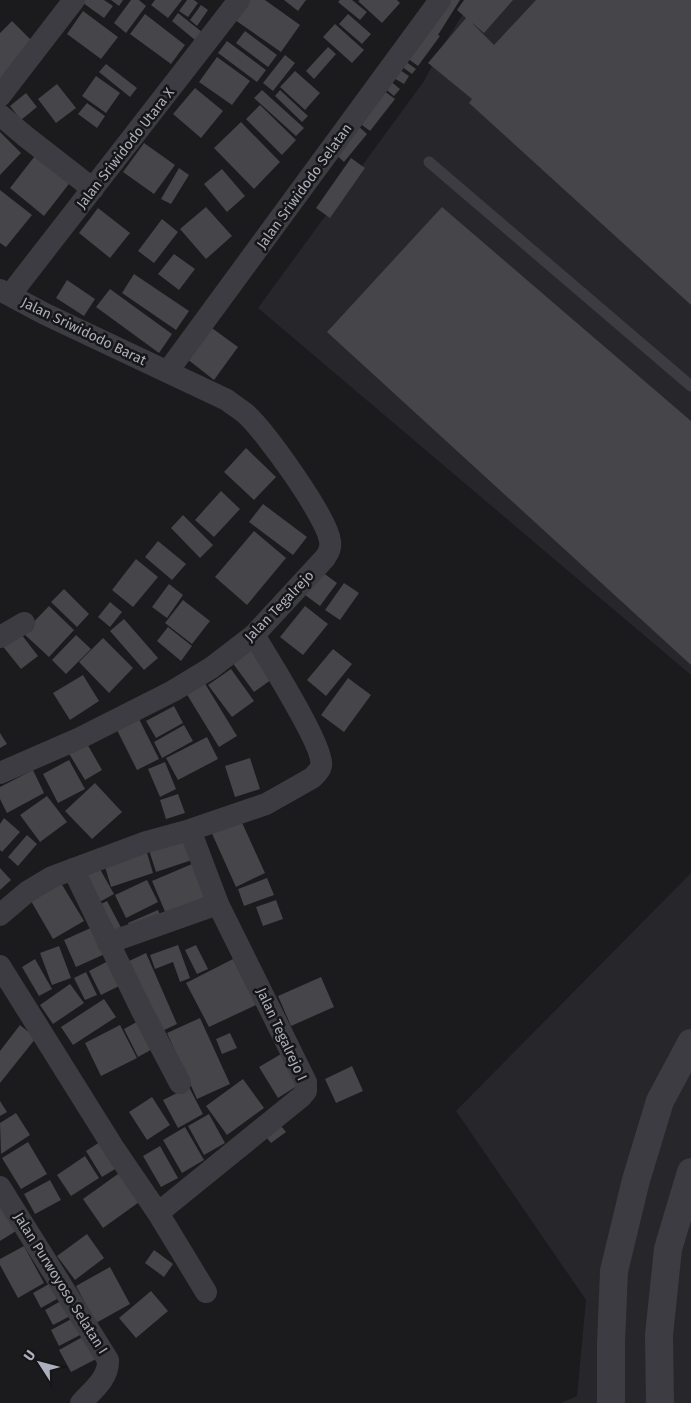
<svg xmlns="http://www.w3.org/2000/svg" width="691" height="1403" font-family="'Fira Sans',sans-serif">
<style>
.built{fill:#27262a}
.building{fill:#45454a}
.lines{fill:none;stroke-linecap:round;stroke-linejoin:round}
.service{stroke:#3c3c42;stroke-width:11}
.minor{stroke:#3c3c42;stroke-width:22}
.tertiary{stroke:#3c3c42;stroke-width:28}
.labels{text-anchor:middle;stroke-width:5;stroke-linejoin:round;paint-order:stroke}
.street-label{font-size:14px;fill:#adb0bc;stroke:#161518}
</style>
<rect width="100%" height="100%" fill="#1b1a1d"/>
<path class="built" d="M472,0H691V675L258,308L424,81L442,47Z
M691,873V1403H561L577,1396L586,1300L456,1111Z"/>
<path class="building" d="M79,0H104L113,6L104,18Z
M111,0H123L119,6Z
M131,0H139L146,6L126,33L114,23Z
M155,0H182L168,18L151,5Z
M187,0H194L198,3L188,17L179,11Z
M249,0H265L300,25L281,52L235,20Z
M284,0H306L298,11Z
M340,0H352L367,12L360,20L338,2Z
M360,0H397L400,3L382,23L358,1Z
M448,0H460L438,35L440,36L418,66L407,58Z
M464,0H513L484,33L471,22L494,45L536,0H691V305L469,103L472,99L428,63L466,18L457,10Z
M201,5L208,10L197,26L190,20Z
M83,11L118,37L101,59L67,34Z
M178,13L202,32L195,40L172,21Z
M145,14L185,45L171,64L130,34Z
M348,14L371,34L362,44L339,24Z
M12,21L36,45L0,81V33Z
M335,24L364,50L352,63L323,37Z
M245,31L277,55L268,67L236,43Z
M227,41L266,70L257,82L218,53Z
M328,47L336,54L314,79L306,71Z
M285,55L295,63L273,91L263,83Z
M217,57L250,81L232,105L199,82Z
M405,61L416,69L412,74L401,66Z
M106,64L137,88L130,97L99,72Z
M397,68L409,76L404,84L392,77Z
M295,71L320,93L305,110L280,87Z
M96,76L120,93L106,113L82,96Z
M389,80L400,89L394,96L383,87Z
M57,84L76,108L56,123L38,99Z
M195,88L223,111L201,138L173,114Z
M262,90L304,128L296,136L254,98Z
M280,90L308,116L302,122L275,96Z
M383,90L395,99L370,131L358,122Z
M26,93L37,107L21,120L10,106Z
M87,103L105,116L97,128L78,114Z
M260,105L296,140L282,155L246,119Z
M241,122L280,162L254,189L214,148Z
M356,124L367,134L344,162L333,152Z
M0,132L21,153L0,175Z
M144,143L175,165L154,194L123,172Z
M38,152L72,180L44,216L10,188Z
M351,158L365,168L330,218L316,208Z
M179,168L189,175L171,204L161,199Z
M222,169L245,196L227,212L204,184Z
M0,190L32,215L6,247L0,243Z
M206,207L232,236L206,259L180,229Z
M442,207L691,421V665L327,332Z
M98,208L130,233L110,258L79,233Z
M162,219L178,232L154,263L138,251Z
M174,254L195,269L179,290L158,274Z
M134,274L189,311L176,330L122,293Z
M67,280L95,299L84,316L56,298Z
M110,289L172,334L159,353L96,307Z
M205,323L238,347L214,380L182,355Z
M246,448L276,477L254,500L224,472Z
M221,491L240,509L214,537L195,520Z
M263,504L307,537L293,555L249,522Z
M183,515L213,545L200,558L171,528Z
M254,531L286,558L247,605L215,577Z
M158,541L186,564L172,580L145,557Z
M136,559L158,577L133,607L112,590Z
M318,569L337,583L320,606L301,592Z
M344,583L359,593L340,620L325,610Z
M169,584L183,595L167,618L152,607Z
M64,589L89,614L77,627L51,602Z
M183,600L210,621L192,644L165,623Z
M110,602L122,612L110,627L98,617Z
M49,606L74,630L49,657L23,633Z
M305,606L328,624L303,655L280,637Z
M124,619L158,658L144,670L110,631Z
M168,627L192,646L181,661L157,641Z
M18,630L38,656L21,669L1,644Z
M76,635L91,649L66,674L52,660Z
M103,638L133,668L109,693L79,662Z
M250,643L275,677L254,692L229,658Z
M333,649L352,664L326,696L307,680Z
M231,669L254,701L232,717L208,685Z
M83,675L99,701L70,720L53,693Z
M348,678L371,695L344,732L321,715Z
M204,682L237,736L219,747L186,693Z
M174,706L183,723L156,738L146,721Z
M136,713L159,759L137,770L114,724Z
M184,725L193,741L162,758L154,742Z
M0,733L7,744L0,748Z
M207,737L218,759L178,780L166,758Z
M86,742L102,770L85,780L68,752Z
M250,758L260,789L235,797L225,766Z
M69,760L85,789L58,803L43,774Z
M165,762L176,789L160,797L148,769Z
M33,770L44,793L7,813L0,799V787Z
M95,783L122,812L92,839L65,811Z
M178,794L185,813L166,819L160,800Z
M47,796L67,822L40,842L20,815Z
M238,814L265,873L236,887L209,827Z
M4,818L20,832L2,852L0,850V824Z
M190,833L198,858L156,872L148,847Z
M27,835L37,844L18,866L8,857Z
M145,846L153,873L111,887L103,860Z
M199,861L212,894L166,914L152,881Z
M96,862L114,894L94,905L75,872Z
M0,868L11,880L0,890Z
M267,878L274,895L244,906L238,889Z
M147,880L158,902L126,918L115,895Z
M61,883L84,921L53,939L31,901Z
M276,900L283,919L263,926L256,907Z
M107,901L124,933L111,939L95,907Z
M158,910L161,917L131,931L128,923Z
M95,926L107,953L76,967L64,940Z
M178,945L190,978L180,982L173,962L155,969L150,955Z
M196,945L208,969L197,974L185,950Z
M59,946L71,978L52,985L40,953Z
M146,953L177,1024L160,1032L129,961Z
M114,958L127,982L101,995L89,971Z
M35,959L52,989L39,996L22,967Z
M233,959L256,1005L209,1027L186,983Z
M86,972L97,995L85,1000L74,978Z
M321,977L334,1007L291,1026L278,996Z
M70,984L84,1003L53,1024L40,1005Z
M104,999L116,1017L73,1045L61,1027Z
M144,1018L158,1046L138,1057L124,1029Z
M200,1018L230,1084L197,1099L167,1033Z
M20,1025L36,1038L0,1083V1051Z
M120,1025L137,1058L101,1076L85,1043Z
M230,1033L237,1048L222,1054L216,1039Z
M281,1054L300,1084L278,1098L259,1067Z
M352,1066L363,1091L336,1103L325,1079Z
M243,1079L264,1108L227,1135L206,1106Z
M189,1087L203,1114L178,1128L163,1100Z
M152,1097L170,1125L147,1140L129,1112Z
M0,1101L7,1112L0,1116Z
M16,1113L30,1135L1,1154L0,1123Z
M209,1114L225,1143L204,1155L188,1126Z
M277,1121L286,1132L271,1143L262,1132Z
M185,1127L204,1160L182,1173L163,1140Z
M103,1140L120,1166L102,1177L86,1151Z
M28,1142L47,1174L21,1189L2,1158Z
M160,1146L178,1178L161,1187L143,1156Z
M85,1156L99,1178L71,1196L57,1175Z
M122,1171L142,1200L103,1228L83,1199Z
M50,1180L61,1200L35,1214L24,1194Z
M0,1204L16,1231L0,1241Z
M87,1234L104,1258L75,1280L57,1256Z
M24,1246L44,1283L18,1298L0,1265V1259Z
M154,1250L173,1264L164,1277L145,1263Z
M110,1267L130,1304L96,1323L76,1286Z
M56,1280L64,1295L41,1308L33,1293Z
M151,1291L168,1311L136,1338L119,1318Z
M66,1298L74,1314L53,1325L45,1310Z
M75,1317L84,1333L59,1346L51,1330Z
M86,1335L98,1358L71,1372L59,1350Z"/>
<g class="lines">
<path class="service" d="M429,162L691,386"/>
<path class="minor" d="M0,96L74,0
M0,115L25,136L93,189
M0,290L45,314L227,400C233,405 240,409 246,414C265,431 327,517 330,541C331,548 329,552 325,558L254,635L211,668L173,691L80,738L0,773
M10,295L239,0
M168,371L440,0
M0,637L24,623
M73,869L141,1009L180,1083
M0,915L27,892L52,877L146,842L190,830L266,804L312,778C315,775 320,771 321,766C325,748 266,655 254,635
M108,943L218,904
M0,966L115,1150L158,1213L206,1292
M0,1187L108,1360C109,1378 93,1390 81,1403
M158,1213L301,1097L306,1091V1082L218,904L190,830"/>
<path class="tertiary" d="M611,1403V1343L614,1271L636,1180L660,1101L691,1043
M660,1403L659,1335L668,1249L691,1172"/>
</g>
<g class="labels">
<g class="street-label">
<text transform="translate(125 148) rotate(-52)" y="5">Jalan Sriwidodo Utara X</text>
<text transform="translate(304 186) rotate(-54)" y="5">Jalan Sriwidodo Selatan</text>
<text transform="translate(84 331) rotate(26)" y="5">Jalan Sriwidodo Barat</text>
<text transform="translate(279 606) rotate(-46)" y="5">Jalan Tegalrejo</text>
<text transform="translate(282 1034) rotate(65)" y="5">Jalan Tegalrejo I</text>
<text transform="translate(61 1283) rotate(58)" y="5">Jalan Purwoyoso Selatan I</text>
</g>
</g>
<g transform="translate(40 1363) rotate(306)" stroke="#161518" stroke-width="4" paint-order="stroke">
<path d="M0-4L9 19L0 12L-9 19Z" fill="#adb0bc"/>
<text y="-8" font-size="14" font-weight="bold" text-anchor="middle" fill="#adb0bc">U</text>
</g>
</svg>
